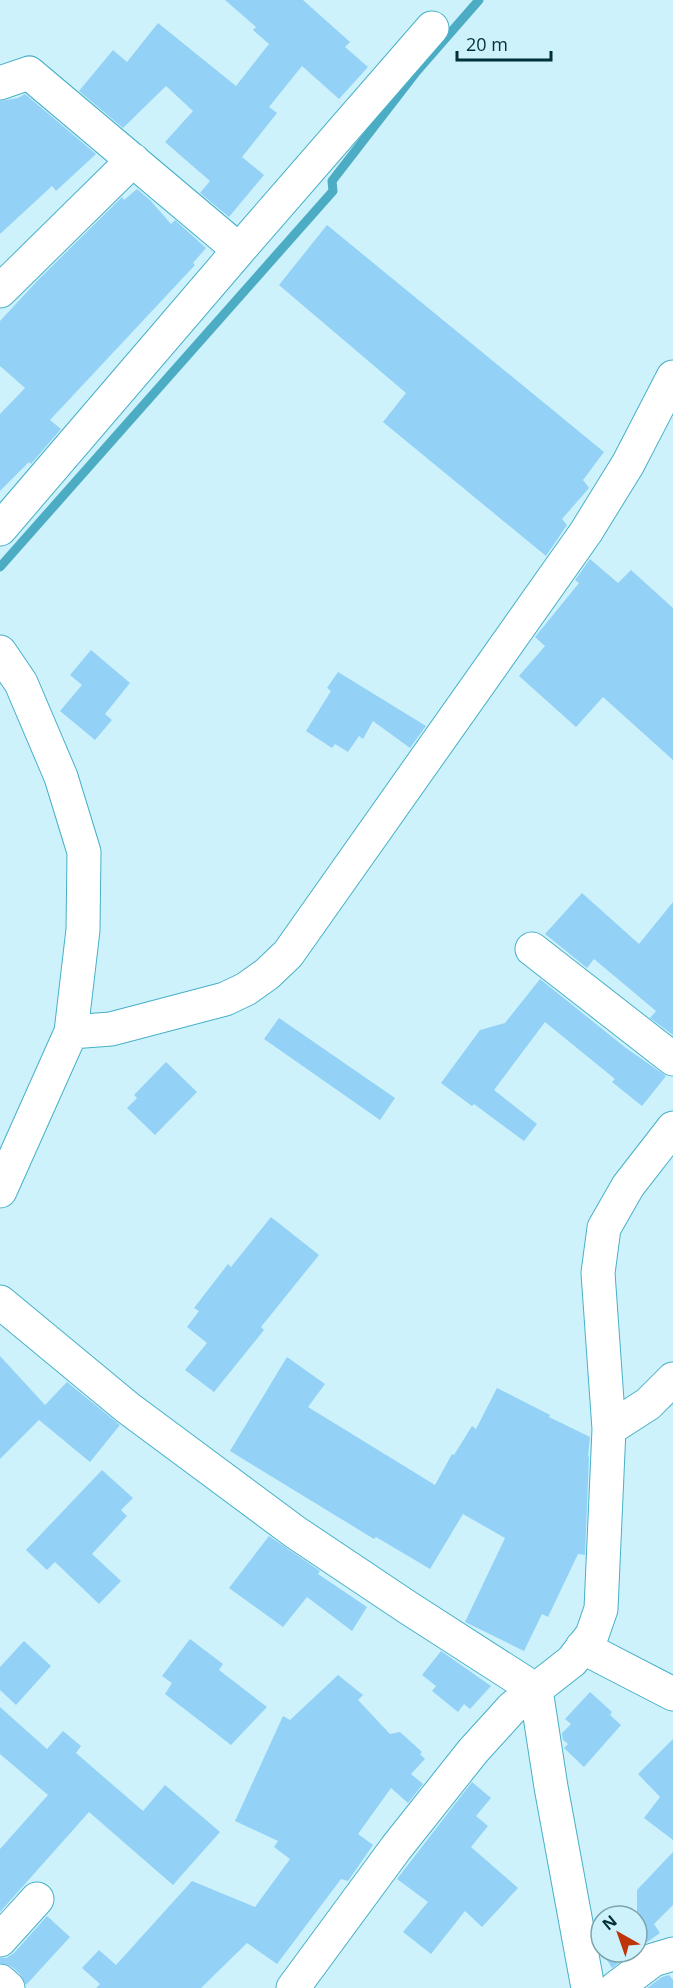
<svg xmlns="http://www.w3.org/2000/svg" width="673" height="1988" font-family="'Open Sans',sans-serif">
<style>
.lines{fill:none;stroke-linecap:round;stroke-linejoin:round}
.stream{stroke:#4cacc3;stroke-width:9}
.building{fill:#94d1f6}
.minor-casing{stroke:#47b0c8;stroke-width:35}
.minor{stroke:#fff;stroke-width:33}
</style>
<rect width="100%" height="100%" fill="#cdf2fc"/>
<g class="lines">
<path class="stream" d="M0,567L333,191L332,181L417,71L479,0"/>
</g>
<path class="building" d="M225,0H303L350,42L345,47L368,67L339,99L302,66L269,107L277,113L242,157L264,175L229,217L200,193L210,181L165,142L193,111L166,86L123,128L79,91L113,50L127,62L158,23L236,86L269,44L253,30L256,27Z
M25,94L96,154L56,191L52,186L0,234V101L18,98Z
M137,189L150,200L171,224L175,220L206,248L193,263L195,265L50,420L61,429L31,464L29,462L0,491V414L25,388L0,366V321L39,279L122,197L124,200Z
M327,225L604,452L583,480L589,488L562,519L567,525L546,556L383,422L406,393L279,285Z
M590,559L618,583L631,570L673,608V760L603,697L576,727L519,676L545,646L535,637L579,583L575,580Z
M91,650L130,683L105,714L112,720L95,740L60,711L82,685L70,675Z
M338,672L426,726L410,748L373,721L363,739L359,736L348,752L335,744L332,748L306,731L331,691L327,688Z
M582,893L639,944L673,902V1035L650,1018L656,1011L594,959L587,968L545,934Z
M540,979L626,1048L666,1076L642,1106L612,1082L615,1079L545,1022L494,1090L537,1124L524,1141L474,1104L472,1106L441,1083L480,1030L505,1023Z
M279,1018L395,1098L380,1120L264,1039Z
M166,1062L197,1092L155,1135L127,1108L137,1098L134,1095Z
M271,1217L319,1255L261,1327L264,1330L214,1392L185,1370L207,1343L187,1327L199,1311L194,1308L228,1264L231,1267Z
M0,1356L45,1405L67,1382L120,1425L90,1462L39,1420L0,1459Z
M287,1357L325,1384L308,1407L435,1485L452,1454L454,1455L472,1426L476,1429L497,1388L550,1415L549,1417L590,1437L588,1456L589,1457L585,1555L578,1554L548,1617L542,1614L524,1651L465,1622L505,1538L463,1514L430,1569L376,1537L374,1539L230,1451Z
M102,1470L133,1498L121,1510L127,1516L92,1554L121,1581L99,1604L55,1562L47,1570L26,1550Z
M269,1536L320,1571L318,1574L367,1607L352,1631L307,1597L283,1627L229,1588Z
M190,1639L223,1664L219,1670L267,1707L231,1745L165,1694L172,1683L162,1676Z
M24,1641L51,1666L16,1705L0,1690V1667Z
M441,1651L491,1686L470,1709L464,1704L458,1712L432,1691L436,1686L422,1675Z
M338,1675L363,1695L358,1700L390,1734L400,1732L422,1752L420,1754L425,1759L411,1774L423,1784L408,1803L391,1788L358,1834L373,1845L348,1881L341,1879L277,1964L247,1943L201,1988H96L100,1984L82,1968L99,1950L116,1965L192,1881L255,1907L290,1859L274,1847L278,1841L235,1821L283,1716L290,1720Z
M590,1692L612,1712L610,1715L621,1725L584,1767L564,1748L568,1744L563,1740L562,1733L571,1724L565,1719Z
M0,1707L47,1749L63,1731L81,1746L76,1753L143,1811L165,1785L220,1832L173,1885L89,1812L0,1912V1849L48,1795L0,1754Z
M673,1739V1840L644,1818L660,1797L638,1774Z
M472,1782L491,1798L476,1816L488,1826L471,1847L518,1888L482,1927L465,1911L431,1954L403,1932L428,1902L397,1879Z
M673,1852V1905L654,1924L660,1933L637,1949V1890Z
M47,1916L70,1937L26,1985L20,1974L12,1967L0,1963V1958H6L14,1953Z
M602,1952H633L612,1968Z
M669,1975L673,1980V1988H647L662,1977Z"/>
<g class="lines">
<defs>
<path id="minor" d="M0,83L29,73L239,250L0,529
M239,250L432,28
M0,291L133,160
M0,652L21,683L61,777L84,852L83,930L71,1032L0,1191
M532,949L673,1059
M71,1032L111,1029L225,999L246,989L267,974L288,954L586,532L628,464L673,377
M0,1302L128,1408L295,1532L407,1607L536,1690L551,1787L588,1988
M609,1429L648,1404L673,1379
M582,1647L673,1694
M0,1940L37,1899
M0,1981L8,1988
M293,1988L396,1848L473,1751L512,1708L572,1661L592,1635L601,1609L609,1429L598,1273L604,1228L628,1186L673,1128
M616,1988L653,1960L673,1954"/>
</defs>
<use href="#minor" class="minor-casing"/>
<use href="#minor" class="minor"/>
</g>
<g transform="translate(619 1934) rotate(320)"><circle r="28" fill="#cdf2fc" stroke="#7ba4ae" stroke-width="1.5"/>
<path d="M0-4.5L10 22L0 15L-10 22Z" fill="#be3509"/>
<text y="-9" font-size="16" font-weight="bold" text-anchor="middle" fill="#00303a">N</text>
</g>
<path d="M457 51v9h94v-9" fill="none" stroke="#00303a" stroke-width="3"/>
<text x="466" y="51" font-size="18" fill="#00303a" stroke="#cdf2fc" stroke-width="4.5" paint-order="stroke">20 m</text>
</svg>
